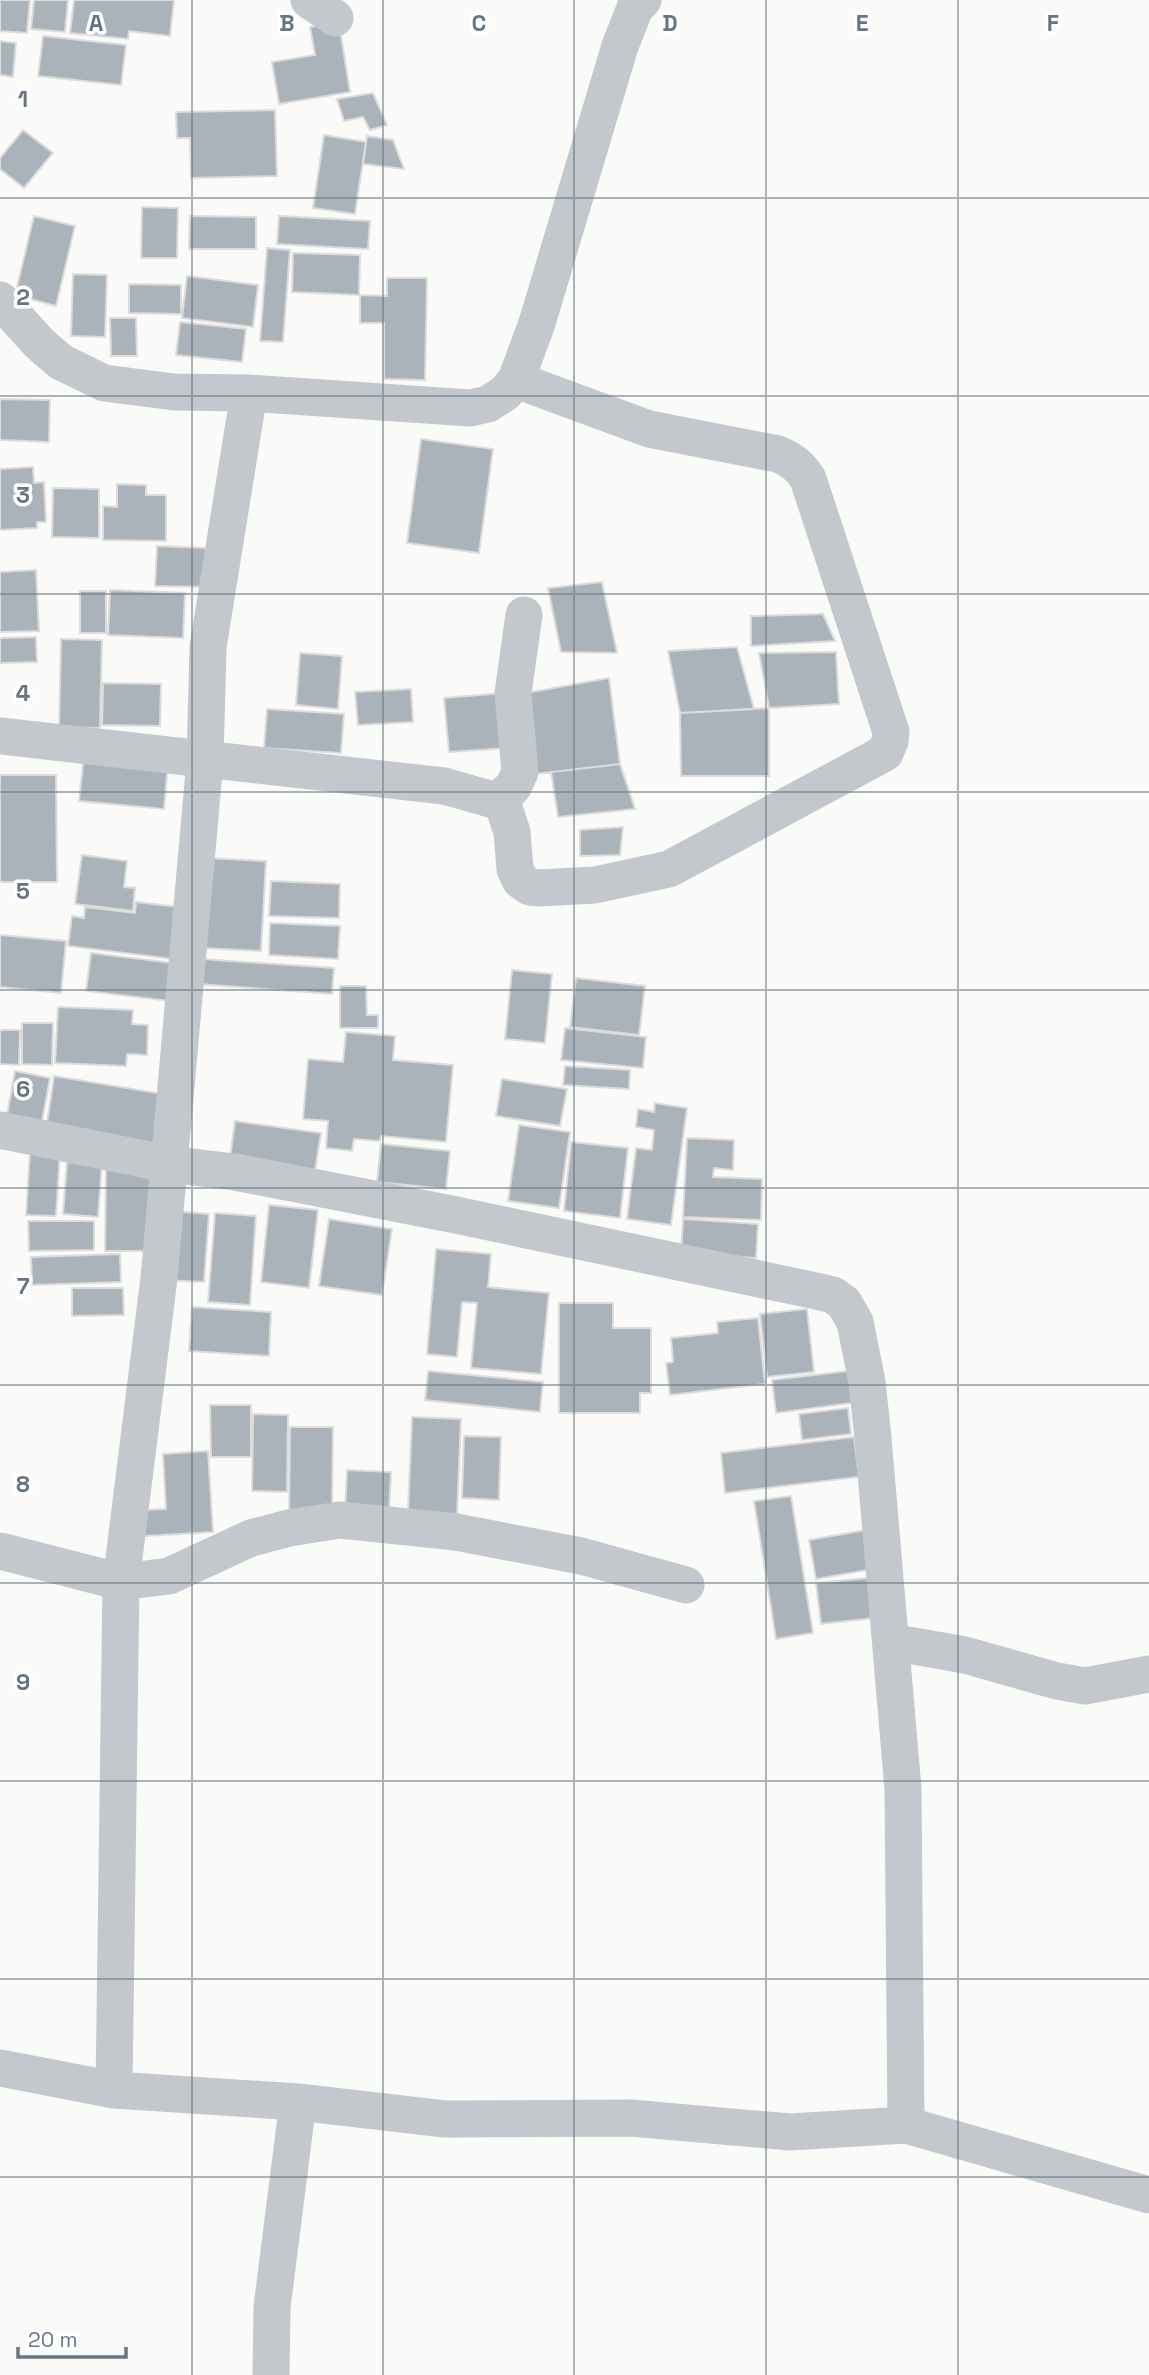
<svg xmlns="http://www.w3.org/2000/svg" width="1149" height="2375" font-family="'Space Grotesk',sans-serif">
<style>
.building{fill:#aab3b9;stroke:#dcdcda;stroke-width:2}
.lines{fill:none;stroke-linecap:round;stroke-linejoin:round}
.street{stroke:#c3c8cc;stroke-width:37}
.grid{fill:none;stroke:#657683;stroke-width:2;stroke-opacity:0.55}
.grid-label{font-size:23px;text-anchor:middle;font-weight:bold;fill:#657683;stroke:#fff;stroke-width:7;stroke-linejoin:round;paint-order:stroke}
</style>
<rect width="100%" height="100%" fill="#fafaf8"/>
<path class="building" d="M0,0H30L27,33L0,31Z
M34,0H68L65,32L31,29Z
M74,0H174L170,36L129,31L128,39L70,33Z
M339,23L350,92L279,104L272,62L315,55L310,27Z
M43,36L126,45L121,85L38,76Z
M0,41L16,43L13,77L0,75Z
M373,93L387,125L370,130L363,117L344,121L337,99Z
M275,110L277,176L191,178L190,138H177L176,112Z
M23,130L53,153L24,188L0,169V158Z
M324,135L366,142L355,214L313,208Z
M367,136L393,140L404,169L363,164Z
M142,207L178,208L177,258H141Z
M34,216L75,226L56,306L15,295Z
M190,216L256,217V249H189Z
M279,216L370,221L368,249L277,244Z
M267,248L290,250L283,342L260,341Z
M293,253L360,255L359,295L292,292Z
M73,274L107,275L105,337L71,336Z
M187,276L258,285L253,327L182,318Z
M387,278H427L425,380L384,379V323H360V295L387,296Z
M129,284L181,285V314L129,313Z
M110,318H136L137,356H111Z
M180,322L246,329L242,362L176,355Z
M0,399L50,400L49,442L0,440Z
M421,439L493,449L479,553L407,543Z
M33,467L34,483L44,482L46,522H37V528L0,530V469Z
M117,484L146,485V495H166V541L103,540V506L117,507Z
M53,488L99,489V538L52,537Z
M157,546L206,548L204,587L155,586Z
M36,570L39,631L0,632V572Z
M602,582L617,653L561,652L548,588Z
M110,590L185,593L183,638L108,635Z
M80,591H106V633H80Z
M823,614L835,641L751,646V616Z
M36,637L37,662L0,663V638Z
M61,639L102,640L100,728L59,727Z
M737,647L754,709L680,713L668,651Z
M836,652L839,704L769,708L759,653Z
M300,653L342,656L338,709L296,705Z
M609,678L620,764L535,774L526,693Z
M103,683L161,684L160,726L102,725Z
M411,689L413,722L358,725L355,692Z
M504,693L508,748L449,752L444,698Z
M769,708V776H681L680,713Z
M267,709L344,714L341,753L264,748Z
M84,755L168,763L164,809L79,801Z
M620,764L635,809L558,817L551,772Z
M0,775H56L57,882H0Z
M623,827L620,855L580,856V830Z
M82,855L127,861L124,887L135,888L133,911L75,904Z
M207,858L266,861L261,951L202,948Z
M271,881L340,884L339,918L269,916Z
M136,902L187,908L181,960L68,946L72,916L84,918L85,907L135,913Z
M270,923L340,926L338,959L269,955Z
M0,935L66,941L61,993L0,987Z
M91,953L182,964L178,1002L86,991Z
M201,959L334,968L332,994L199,984Z
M512,970L552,974L545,1043L505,1039Z
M576,978L645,986L639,1035L570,1027Z
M340,986H366L367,1015H378V1028H340Z
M58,1007L133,1010L132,1024L148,1025L147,1055L127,1054L126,1066L55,1063Z
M22,1023H53L52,1065L22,1064Z
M565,1028L646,1037L643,1068L561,1060Z
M0,1030H20L19,1065L0,1064Z
M346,1032L395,1036L393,1060L453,1065L446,1142L381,1136L380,1141L354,1139L352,1151L326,1148L328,1121L303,1119L308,1059L343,1062Z
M565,1066L630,1070L629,1089L563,1085Z
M15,1071L50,1078L40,1132L5,1126Z
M54,1076L169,1095L159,1155L45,1136Z
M502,1079L567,1089L560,1126L496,1116Z
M655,1103L687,1108L671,1225L627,1219L636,1148L652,1150L654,1130L636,1127L638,1109L654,1112Z
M235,1121L321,1133L314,1177L229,1165Z
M519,1125L570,1132L559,1208L508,1201Z
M687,1138L734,1140L733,1170L714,1168L713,1177L762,1179L761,1220L683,1217Z
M571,1142L628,1148L620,1218L564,1211Z
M381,1144L450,1151L446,1189L377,1182Z
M30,1151L60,1152L56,1216L26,1215Z
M67,1162L102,1164L98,1217L63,1214Z
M106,1167H152L151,1251H105Z
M269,1205L318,1210L309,1288L261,1282Z
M171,1211L209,1214L204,1282L165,1280Z
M215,1213L256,1216L250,1305L208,1302Z
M329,1219L392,1229L382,1295L319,1286Z
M683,1219L758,1224L756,1258L681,1253Z
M28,1221H94V1250L29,1251Z
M436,1249L491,1254L488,1287L549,1293L541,1374L471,1368L477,1303L462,1302L457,1357L427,1354Z
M120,1254L121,1282L32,1285L31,1257Z
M72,1288H123L124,1315L72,1316Z
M559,1303H613V1328H651V1393H640V1413H559Z
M192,1307L271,1312L269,1356L189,1351Z
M807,1309L814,1372L767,1377L760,1314Z
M758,1318L765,1384L670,1395L666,1363L673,1362L671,1338L718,1333L717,1322Z
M428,1371L543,1382L540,1412L425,1400Z
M848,1371L852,1403L776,1413L772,1380Z
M210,1405H251V1457H211Z
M848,1408L851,1434L802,1440L799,1414Z
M253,1414L288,1415L287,1492L252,1491Z
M412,1417L461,1419L457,1514L408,1512Z
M290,1427H333L332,1516L289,1515Z
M464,1436L501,1437L499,1500L462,1498Z
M854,1437L859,1477L725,1493L721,1453Z
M208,1451L213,1532L145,1536L143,1510L166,1509L163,1454Z
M347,1470L391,1472L389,1513L345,1511Z
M791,1496L813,1633L776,1639L754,1501Z
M866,1530L873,1569L816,1579L809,1540Z
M878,1577L883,1617L821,1624L816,1583Z"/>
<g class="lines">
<path class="street" d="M309,0L335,18
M0,300L40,344L61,362L104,383L174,392L249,393L470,408L488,404L505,393L516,380L537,323L620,46L635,8L643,0
M0,736L444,786L497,801L504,808L512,832L515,869L520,880L530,887L539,888L595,885L669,869L885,753L890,741L891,732L808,479C800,466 792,460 778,454L649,429L516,380
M497,801L513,787L520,772L513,693L524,615
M0,1130L168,1164L235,1172L456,1215L816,1291L833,1295L844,1303L855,1322L867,1382L873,1438L903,1789L906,2125
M0,1551L121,1582L169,1576L251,1538L289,1528L340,1520L456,1532L581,1556L686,1585
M891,1642L965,1655L1057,1681L1085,1686L1149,1674
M0,2068L114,2090L298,2102L445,2119L631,2118L790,2132L906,2125L1149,2195
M114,2090L121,1582L159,1278L205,760L208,647L249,393
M271,2375L272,2307L298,2102"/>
</g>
<path class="grid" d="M192,0V2375M383,0V2375M574,0V2375M766,0V2375M958,0V2375M0,198H1149M0,396H1149M0,594H1149M0,792H1149M0,990H1149M0,1188H1149M0,1385H1149M0,1583H1149M0,1781H1149M0,1979H1149M0,2177H1149"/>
<g class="grid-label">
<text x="96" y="31">A</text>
<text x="287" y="31">B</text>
<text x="479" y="31">C</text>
<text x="670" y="31">D</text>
<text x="862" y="31">E</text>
<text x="1053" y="31">F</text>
<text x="23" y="107">1</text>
<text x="23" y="305">2</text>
<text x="23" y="503">3</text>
<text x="23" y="701">4</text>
<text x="23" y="899">5</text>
<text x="23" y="1097">6</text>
<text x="23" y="1294">7</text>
<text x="23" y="1492">8</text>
<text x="23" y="1690">9</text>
</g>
<path d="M18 2347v10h108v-10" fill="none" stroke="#657683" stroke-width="3.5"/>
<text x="28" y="2347" font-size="21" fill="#657683" stroke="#ffffff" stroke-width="5" paint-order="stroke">20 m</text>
</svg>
